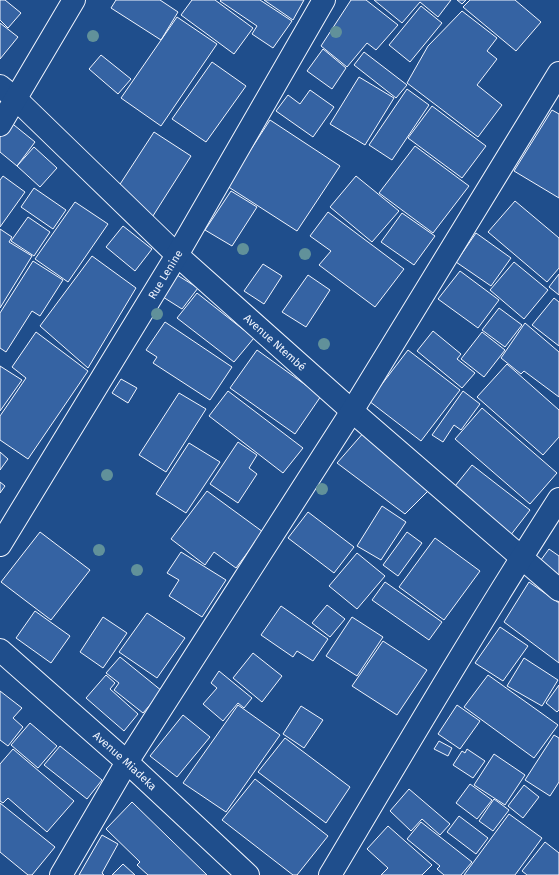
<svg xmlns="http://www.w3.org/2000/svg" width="559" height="875" font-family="'Fira Sans',sans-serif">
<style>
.building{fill:#3563a3;stroke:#f2f6ff}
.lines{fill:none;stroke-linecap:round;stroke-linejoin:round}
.minor-casing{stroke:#f2f6ff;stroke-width:24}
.minor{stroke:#1f4e8c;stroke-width:22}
.tree{fill:#61919a}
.labels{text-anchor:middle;stroke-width:3;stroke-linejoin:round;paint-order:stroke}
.street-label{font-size:11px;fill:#f2f6ff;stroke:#1f4e8c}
</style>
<rect width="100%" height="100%" fill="#1f4e8c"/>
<path class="building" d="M0,0H5L21,13L8,28L0,20Z
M116,0H160L178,12L161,40L111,8Z
M192,0H215L253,28L234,54L181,15Z
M221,0H260L292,21L273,48L252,34L257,26L220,1Z
M264,0H304L293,20Z
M351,0H366L398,25L376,50L367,43L347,67L321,46Z
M374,0H451L438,17L420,2L402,23Z
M457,0H466L462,4Z
M470,0H515L541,22L516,51L463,7Z
M421,6L442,23L410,62L389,45Z
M462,11L497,38L487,51L497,59L477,85L502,105L478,137L407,83L428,46Z
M177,17L217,44L161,126L121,98Z
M0,23L18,37L0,59Z
M323,49L346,68L332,89L307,71Z
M364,52L407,85L396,98L354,65Z
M101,55L131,79L118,94L89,69Z
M212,62L246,86L206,142L172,119Z
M359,77L394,98L365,145L330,124Z
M407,89L429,105L392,160L369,145Z
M310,90L334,107L313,137L276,111L288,95L300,104Z
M432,106L486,146L462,178L408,138Z
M552,110L559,114V198L514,171Z
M270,120L340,166L297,231L227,186Z
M9,121L35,142L17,166L0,152V133Z
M154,132L191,156L151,219L113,195Z
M415,146L469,186L433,233L379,193Z
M34,147L57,168L40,187L17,166Z
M3,176L25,192L0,227V180Z
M356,176L399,211L372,242L330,207Z
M34,188L66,210L53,229L21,207Z
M231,191L257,207L232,246L205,230Z
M515,201L559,238V268L547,282L488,232Z
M75,202L108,224L68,282L35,259Z
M328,212L404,269L375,307L319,265L331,251L310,236Z
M402,213L435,236L414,265L381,242Z
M28,217L50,232L34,256L11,241Z
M123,226L152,249L135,271L106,247Z
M0,229L12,237L9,242L32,256L0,308Z
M476,233L511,258L491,286L456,262Z
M92,256L136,288L88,368L40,326Z
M33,261L63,280L40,316L32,311L6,352L0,348V313Z
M514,262L548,290L524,319L490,290Z
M263,264L282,276L264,304L244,291Z
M460,271L499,300L478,328L438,299Z
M559,274V295L549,287Z
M177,275L198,288L182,309L163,297Z
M308,275L330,290L306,327L282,312Z
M197,293L254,338L234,362L177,318Z
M554,298L559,302V346L532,325Z
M499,308L522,325L505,347L482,330Z
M165,322L232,367L210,400L153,363L157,357L146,350Z
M525,323L559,352V397L524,371L521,374L501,358Z
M433,331L461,354L457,359L475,373L462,388L417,351Z
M36,332L88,371L28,459L0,440V416L26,378L12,367Z
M482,332L505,350L484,377L461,359Z
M257,350L321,396L295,434L230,388Z
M408,350L460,390L421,441L369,401Z
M507,364L559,410V437L543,455L477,397Z
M0,366L22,380L0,411Z
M121,379L137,388L128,403L112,393Z
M228,391L303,448L283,473L209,416Z
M463,391L480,404L461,430L454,425L443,442L432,435Z
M179,393L206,409L166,472L139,455Z
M482,408L557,473L530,504L455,439Z
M365,431L429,490L405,514L337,463Z
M238,442L257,455L249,468L257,474L238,503L210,484Z
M189,443L220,462L186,513L156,494Z
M0,452L8,459L0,470Z
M472,465L530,510L510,536L451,491Z
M0,482L5,486L0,493Z
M207,491L263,532L236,568L214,552L205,565L171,539Z
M382,506L406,522L381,560L357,546Z
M308,512L354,547L334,573L288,538Z
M40,532L90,570L51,620L1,582Z
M407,532L422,543L398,576L383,565Z
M435,538L480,571L444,620L399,587Z
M549,549L559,556V579L538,564Z
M181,552L226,580L202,617L169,596L179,580L167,573Z
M357,553L385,576L357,609L329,586Z
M385,582L442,622L429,640L372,600Z
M529,582L559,603V663L504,622Z
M327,605L345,619L330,637L312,623Z
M281,606L328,639L313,661L297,651L293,657L261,635Z
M35,611L70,636L51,663L16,638Z
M147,613L185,638L157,678L119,652Z
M103,617L127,633L103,668L80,652Z
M352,617L383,637L357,676L326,656Z
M500,627L528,646L503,681L475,663Z
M383,641L427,670L397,715L352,686Z
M253,653L282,676L262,702L233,678Z
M120,657L162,691L143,713L114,690L119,683L106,673Z
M524,658L558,680L542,706L507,686Z
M219,671L252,698L244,708L238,703L223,721L203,704L217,688L211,683Z
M106,675L115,683L110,689L138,714L124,731L86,698Z
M488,675L558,725L534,758L464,707Z
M559,685V710L557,712L546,703Z
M0,691L22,708L13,718L23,727L8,746L0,740Z
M238,705L280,735L226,812L183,783Z
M457,705L480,721L460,749L438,734Z
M301,706L323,720L304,748L283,734Z
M183,715L210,737L177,777L150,756Z
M30,723L57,746L38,768L11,745Z
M554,735L559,738V782L550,796L525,780Z
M285,738L350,787L326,823L258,772Z
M439,741L452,748L448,756L434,749Z
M60,746L102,780L87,799L44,765Z
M13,749L74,801L47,832L8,798L3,803L0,801V764Z
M467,749L485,761L473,778L453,765L462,751L465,753Z
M494,754L525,775L505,805L474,785Z
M255,779L328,836L297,875H293L222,820Z
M470,784L492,800L477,819L456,803Z
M524,785L539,797L523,818L508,806Z
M409,789L450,824L440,835L422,819L411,831L390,811Z
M494,799L509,810L493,831L479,821Z
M132,802L207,875H148L137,865L140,862L106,829Z
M0,803L55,847L32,875H28L0,852Z
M509,814L542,838L515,875H464Z
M459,816L488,838L476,854L447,832Z
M421,822L472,862L461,875H444L437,869L440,866L407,839Z
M388,826L432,865L422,875H381L388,868L367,849Z
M102,835L118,844L102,873L104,875H79Z
M545,842L559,853V875H527L522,871Z
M123,864L135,875H112Z"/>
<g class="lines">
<defs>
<g id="minor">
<path id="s1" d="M0,86L16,99L177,255L352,411L559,590"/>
<path d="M0,125L74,0"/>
<path id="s2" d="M0,545L177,255L324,0"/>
<path id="s3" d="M0,650L127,762L248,875"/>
<path d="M61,875L127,762L352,411L559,73"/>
<path d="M330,875C405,749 479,623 559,499"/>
</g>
</defs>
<use href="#minor" class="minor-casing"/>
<use href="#minor" class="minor"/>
</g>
<g class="tree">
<circle cx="336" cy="32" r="6"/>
<circle cx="93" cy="36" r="6"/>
<circle cx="243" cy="249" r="6"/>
<circle cx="305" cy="254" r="6"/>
<circle cx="157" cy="314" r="6"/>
<circle cx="324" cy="344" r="6"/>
<circle cx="107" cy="475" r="6"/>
<circle cx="322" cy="489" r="6"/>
<circle cx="99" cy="550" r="6"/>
<circle cx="137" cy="570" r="6"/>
</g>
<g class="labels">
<g class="street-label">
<text dy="4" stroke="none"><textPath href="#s2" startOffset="317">Rue Lenine</textPath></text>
<text dy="4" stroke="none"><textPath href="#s1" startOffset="376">Avenue Ntembé</textPath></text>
<text dy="4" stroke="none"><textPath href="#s3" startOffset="167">Avenue Miadeka</textPath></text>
</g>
</g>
</svg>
